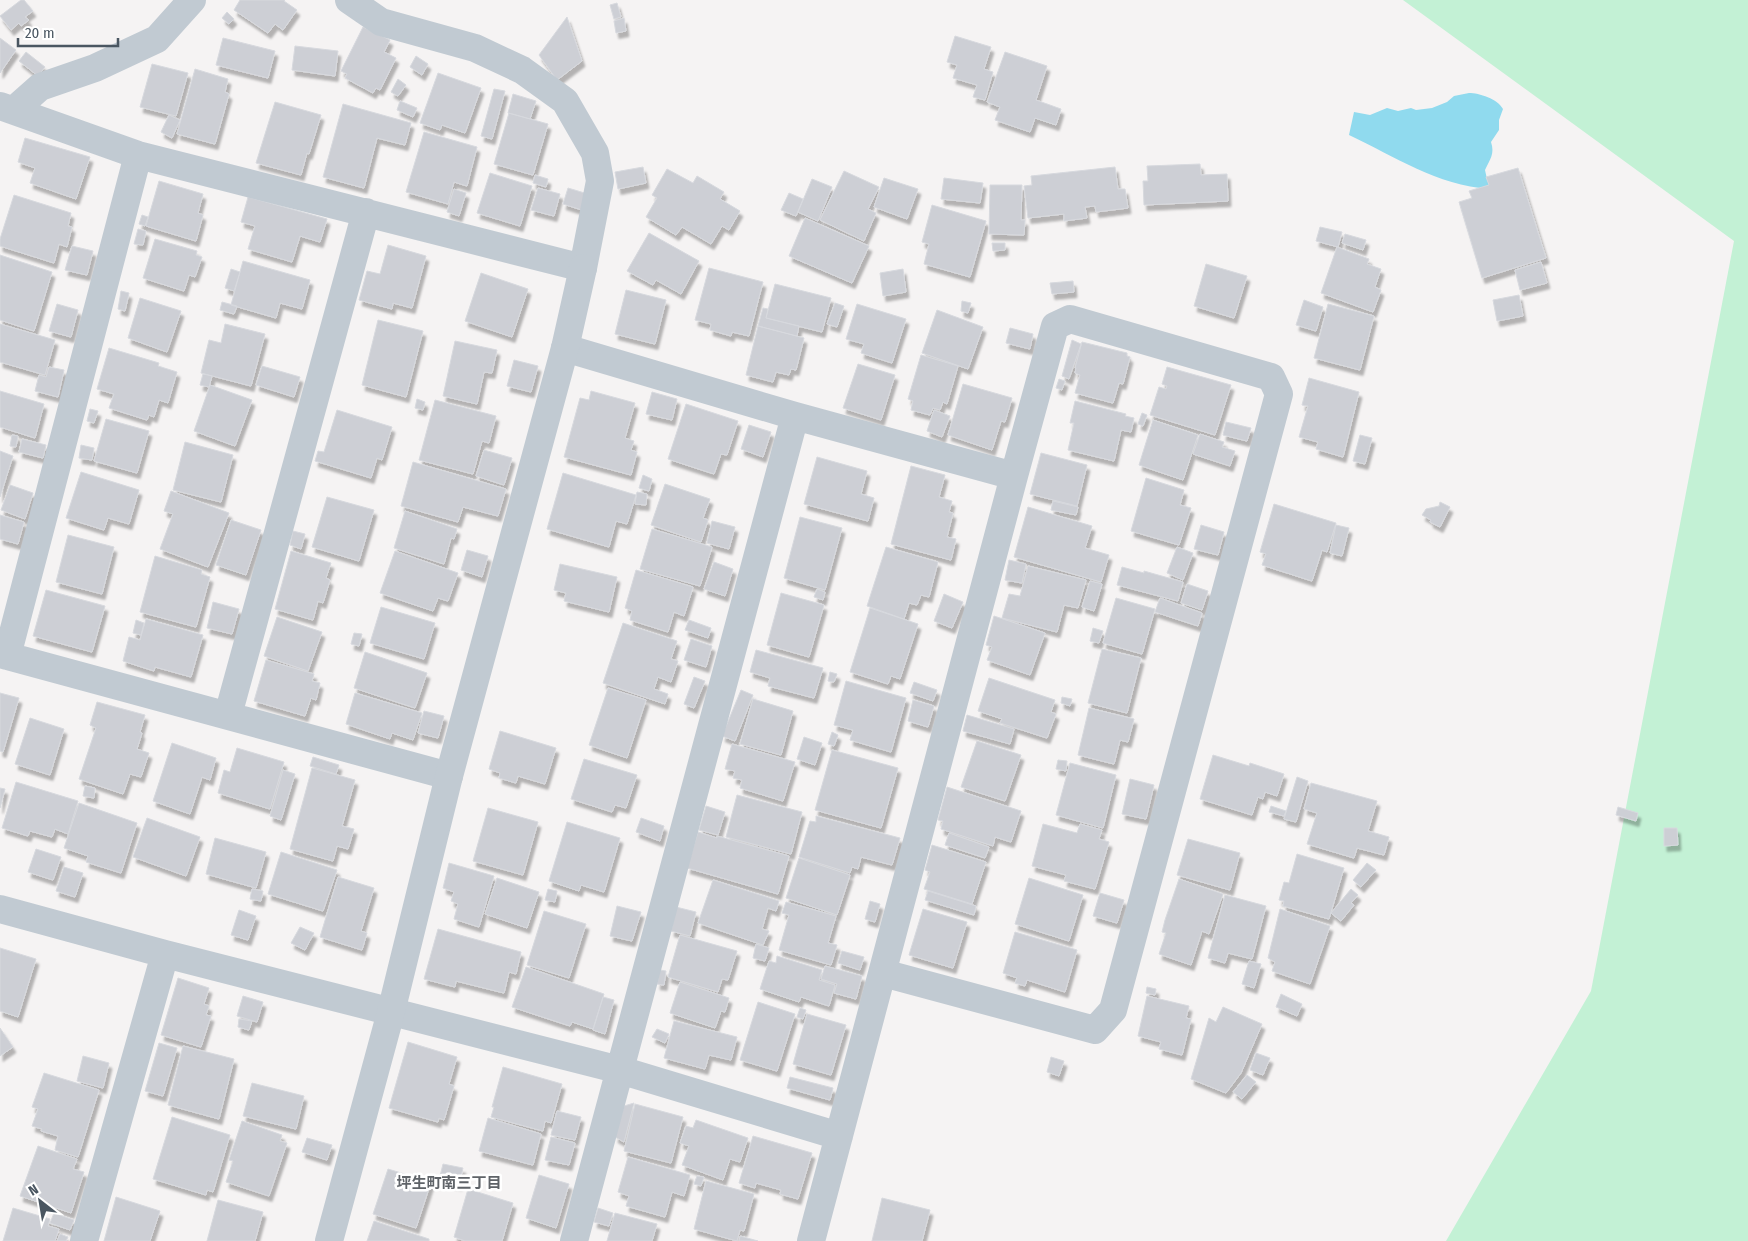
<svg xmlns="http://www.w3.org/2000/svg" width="1748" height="1241" font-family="'Fira Sans Condensed','Noto Sans JP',sans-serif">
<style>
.green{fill:#c3f1d5}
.water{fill:#90daee}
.building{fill:#cdcfd5;stroke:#d7d9de;filter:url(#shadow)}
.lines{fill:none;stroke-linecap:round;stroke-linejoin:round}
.minor{stroke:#c1cad2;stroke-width:28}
.tertiary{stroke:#c1cad2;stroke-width:28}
.labels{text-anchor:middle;stroke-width:5;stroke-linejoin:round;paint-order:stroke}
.neighbourhood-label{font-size:15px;font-weight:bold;fill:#5f6368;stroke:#fff}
</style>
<defs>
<filter id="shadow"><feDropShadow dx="3" dy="5.5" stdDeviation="1" flood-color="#0004"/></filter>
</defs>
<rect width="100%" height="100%" fill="#f5f3f3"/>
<path class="green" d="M1403,0H1748V1241H1446L1591,991L1734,241Z"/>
<path class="water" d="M1469,93C1479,93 1498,99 1503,109L1499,120V130L1491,142C1495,154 1490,159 1485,170L1487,179L1493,185L1490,189C1436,185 1396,157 1349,135L1354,112L1370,115L1387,108L1398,111L1411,108L1416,110L1432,108L1447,102L1454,96Z"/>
<path class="building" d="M21,0H24L33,11L25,17L29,20L21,26L19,23L11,30L0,16Z
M240,0H285L284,1L297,10L283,30L275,24L268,33L234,10Z
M617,3L621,17L614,19L610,5Z
M227,12L234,19L229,24L222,18Z
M567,17L582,61L557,80L539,55Z
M624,18L626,31L616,33L614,21Z
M363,27L390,40L384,52L396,58L380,90L376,88L373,93L345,78L347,74L341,71Z
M955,36L991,47L984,69L993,72L985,100L973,97L977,85L953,78L957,65L947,62Z
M0,38L16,50L0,73Z
M223,38L275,51L268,78L216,65Z
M295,46L338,51L335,76L292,70Z
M26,52L45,67L38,76L19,61Z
M1005,52L1047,66L1036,100L1061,109L1056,125L1035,118L1030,132L995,120L1000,107L987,102Z
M416,56L428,64L422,75L410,67Z
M152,64L188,73L176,116L140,107Z
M195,69L228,79L225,92L229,94L215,144L177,134Z
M438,73L481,88L465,133L442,125L440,130L420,123Z
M398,79L406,85L398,96L391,92Z
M494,89L505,91L492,139L481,136Z
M513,94L536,101L530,119L508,113Z
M400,101L417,108L413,117L397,110Z
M275,102L321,115L309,154L307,153L301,175L256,163Z
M343,104L411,123L405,145L377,138L364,188L323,177Z
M509,113L548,124L533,175L494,164Z
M169,115L180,120L172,138L161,132Z
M424,132L477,147L467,186L454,182L448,204L406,192Z
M25,138L90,157L76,199L30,183L35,168L18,162Z
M1200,164L1201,175L1227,174L1228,201L1144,205L1143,181H1148L1147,166Z
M643,167L646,183L618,189L615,172Z
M1115,167L1118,189H1125L1128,208L1096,212L1095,206L1085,207L1087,218L1064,221V214L1028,218L1024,186L1032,185L1031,176Z
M1518,168L1546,258L1482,278L1459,202L1472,198L1469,191L1489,185L1486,177Z
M667,169L693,183L697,176L724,192L720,199L740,211L729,230L722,226L711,244L682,227L676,235L646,217L657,198L652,195Z
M844,171L879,187L868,209L876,213L864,241L820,220Z
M490,173L532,186L520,226L477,213Z
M535,175L548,179L546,187L533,183Z
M884,178L918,189L907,219L874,207Z
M944,178L983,183L980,203L941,199Z
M812,179L832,187L818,221L798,212Z
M159,181L203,194L198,213L203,215L196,241L146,226Z
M990,185H1022L1021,220H1025L1024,235L989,234Z
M538,188L560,194L554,216L531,210Z
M568,188L588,194L582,210L563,204Z
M454,189L466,193L459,216L447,212Z
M789,193L803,199L796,216L781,210Z
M14,195L71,213L68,226L72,227L67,247L59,244L54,263L0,246V239Z
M248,197L327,219L320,242L300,236L292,262L248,249L255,226L241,222Z
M932,205L986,221L970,277L924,264L929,244L922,242Z
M142,215L148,217L145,226L139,224Z
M805,218L869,246L852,283L789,256Z
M1320,227L1342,232L1338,247L1316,241Z
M138,229L146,231L143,245L134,244Z
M649,233L699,261L681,294L656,280L653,285L627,271Z
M1345,234L1366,240L1363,250L1342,243Z
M155,239L197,251L196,255L202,257L195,277L189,275L184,291L143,278Z
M992,243H1005V250L993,251Z
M388,245L426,256L412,308L393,303L392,309L359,300L367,271L380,274Z
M72,246L93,251L87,275L65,270Z
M1337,247L1369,259L1367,264L1381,269L1375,287L1381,290L1373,312L1321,293Z
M0,255L52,272L34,331L0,320Z
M243,261L310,280L302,309L280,303L276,318L231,305Z
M1541,262L1547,283L1520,290L1515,270Z
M1206,264L1247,276L1234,318L1194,306Z
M709,268L763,282L749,336L732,332L731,336L710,330L711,324L695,320Z
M231,269L240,272L234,291L225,288Z
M903,269L906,292L883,296L880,273Z
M481,273L528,289L512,337L465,321Z
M1073,281L1074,292L1052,294L1050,283Z
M775,284L831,298L822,332L766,318Z
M626,290L666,300L655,344L615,334Z
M121,291L129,293L125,311L118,309Z
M1519,295L1523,316L1497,321L1493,300Z
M140,298L181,311L167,352L128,338Z
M1304,300L1323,307L1316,331L1296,325Z
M962,301L971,303L968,313L961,311Z
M222,302L237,306L234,314L220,310Z
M835,303L844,306L837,327L827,324Z
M57,304L78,310L71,337L49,331Z
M857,304L906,319L892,363L861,353L864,344L846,339Z
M1328,304L1374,316L1360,370L1314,358Z
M763,308L768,309L766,318L799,326L797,336L758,326Z
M937,310L983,327L968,369L922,353Z
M378,320L423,331L406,397L362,385Z
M0,324L55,340L45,375L0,362Z
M225,324L265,334L251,386L201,373L209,340L221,343Z
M758,326L804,338L796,370L791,369L789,375L776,372L773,382L746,375Z
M1010,328L1033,334L1030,349L1006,343Z
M1072,340L1081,344L1069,379L1062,376Z
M455,341L497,350L492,373L484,372L477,404L443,396Z
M1082,342L1127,353V356L1130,357L1123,384L1119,383L1113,403L1075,393L1080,375L1075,373L1076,368H1075Z
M109,348L159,363L158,366L177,372L168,403L159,400L154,417L149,415L147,420L109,408L114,394L97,389Z
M921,355L958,366L947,404L943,402L940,410L933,408L930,415L911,410L913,401L908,399Z
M514,360L538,366L531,392L507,386Z
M858,364L895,375L881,420L843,408Z
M262,366L300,377L294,397L256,385Z
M49,367L64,370L58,397L35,391L39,375L46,377Z
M1167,367L1231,385L1215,435L1150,415L1159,387L1166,389L1167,386L1162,384Z
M203,374L212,376L209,387L200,385Z
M1309,378L1359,392L1343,457L1316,449L1318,442L1299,437L1308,406L1302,405Z
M1059,379L1065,381L1062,390L1056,388Z
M963,384L1012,398L1005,422L1001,421L992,450L948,435Z
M210,385L252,400L235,446L194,431Z
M0,391L44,404L35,438L0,427Z
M591,391L635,403L625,438L634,441L631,450L637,452L631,475L564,457L580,398L589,400Z
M652,392L677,399L672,420L646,414Z
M417,399L425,402L423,410L415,408Z
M435,400L496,416L489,443L482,441L473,474L419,460Z
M1075,401L1126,414L1125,416L1134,418L1131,432L1121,430L1114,461L1068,450L1074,423H1070Z
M686,404L738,421L727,455L721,454L714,474L668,459Z
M90,409L98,411L94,423L87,421Z
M337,410L392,427L382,460L377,458L371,478L315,461L318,451L324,452Z
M934,410L950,416L942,437L927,431Z
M1142,413L1147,415L1143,426L1138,424Z
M106,419L149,431L137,473L94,461Z
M1153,420L1198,435L1183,480L1139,465Z
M1226,422L1251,428L1247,441L1223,435Z
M749,425L771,432L763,457L741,449Z
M1200,434L1224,442L1222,447L1235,451L1230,466L1193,454Z
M12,435L18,436L16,447L10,446Z
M1360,435L1372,438L1365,464L1353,461Z
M22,439L46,445L43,458L19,452Z
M185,442L233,455L221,502L173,490Z
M81,445L94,448L92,460L79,458Z
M484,450L512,458L504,485L476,476Z
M0,451L13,456L0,497Z
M1041,453L1087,465L1077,506L1030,494Z
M817,457L867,471L861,494L874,498L868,521L804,504Z
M413,462L506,489L498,516L463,507L458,522L401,506Z
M911,466L945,475L939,497L952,501L949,512L953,513L947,537L956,539L951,560L891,544Z
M81,472L139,490L129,524L108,518L104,530L66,518Z
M563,473L636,495L627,524L616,521L609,547L547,529Z
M643,475L652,479L649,491L639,488Z
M1146,478L1184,490L1180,505L1191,508L1179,545L1131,531Z
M665,484L710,499L703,518L708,520L701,542L651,525Z
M10,485L33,493L25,519L1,510Z
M171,491L229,513L208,567L160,549L173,514L164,511Z
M637,492L647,494L646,505L635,504Z
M327,497L374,510L359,561L312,547Z
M1053,501L1078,507L1076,515L1051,510Z
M1440,502L1450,507L1440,527L1430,522L1431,520L1422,515L1426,509L1439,506Z
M1274,504L1336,523L1327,552L1322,550L1312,581L1262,565L1266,554L1260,552Z
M1028,507L1092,526L1085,548L1109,555L1101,582L1014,557Z
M405,511L457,529L454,539L451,538L444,564L394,548Z
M0,515L24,522L18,544L0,539Z
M800,517L842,528L825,590L784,578Z
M231,520L261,530L246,575L216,565Z
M712,521L735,527L729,549L707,543Z
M1201,525L1224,532L1218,555L1194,549Z
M1336,525L1349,528L1342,556L1330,553Z
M652,529L712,547L700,586L640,569Z
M293,531L305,534L301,549L290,545Z
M68,535L114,547L102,594L56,582Z
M886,547L938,562L929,597L921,595L917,605L909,603L904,619L867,606Z
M1177,547L1193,553L1183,580L1167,573Z
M467,550L488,556L482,577L461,570Z
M291,551L331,563L326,578L330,580L323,603L318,601L313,620L275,609Z
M395,551L458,573L448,601L438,598L433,611L380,593Z
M155,556L202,570L201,574L210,577L196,627L140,612Z
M1009,560L1026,564L1022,583L1005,580Z
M714,562L733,569L725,596L704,589Z
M560,564L617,577L609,612L564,601L566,593L554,590Z
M1028,566L1086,580L1078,608L1064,605L1057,632L1002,618L1009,594L1020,596Z
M1122,567L1144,573V571L1183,582L1178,601L1117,585Z
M636,570L693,587L684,616L674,612L668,632L630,620L632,611L625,608Z
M1090,581L1102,584L1094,611L1082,607Z
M1187,584L1208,591L1202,610L1181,603Z
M817,589L825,592L823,600L814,597Z
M46,590L105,606L92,652L33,636Z
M781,593L824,605L809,657L767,645Z
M944,594L963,602L952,628L934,621Z
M1116,598L1155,609L1142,654L1103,643Z
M1160,598L1202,613L1198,626L1155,612Z
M213,602L239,609L232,634L207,628Z
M381,607L435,623L424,659L370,643Z
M870,608L918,624L900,679L891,676L888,684L850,672Z
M994,616L1045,633L1030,675L987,660L992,647L986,645Z
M277,617L322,632L308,671L264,656Z
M146,619L203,635L191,677L155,667L154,671L123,661L129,637L140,640Z
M136,620L144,623L141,635L133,633Z
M689,620L711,628L708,638L685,630Z
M623,623L677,641L671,659L678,661L671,682L658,677L654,689L668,694L665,704L603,683Z
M1093,628L1103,631L1099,643L1090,641Z
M354,633L362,634L359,646L351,644Z
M691,639L712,646L706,667L684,660Z
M1102,649L1141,658L1127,713L1088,703Z
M756,650L823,668L814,698L768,686L770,678L750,672Z
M365,652L427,673L415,708L354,688Z
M266,660L314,674L312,681L320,683L316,700L311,698L305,716L254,701Z
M830,672L837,674L834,682L828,681Z
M694,677L705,681L694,708L684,704Z
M989,678L1055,700L1051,712L1056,714L1047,738L1000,723L1002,719L978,711Z
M846,681L906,698L891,752L850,740L853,730L834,725Z
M914,682L937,690L933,701L910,693Z
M608,688L646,700L627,758L589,745Z
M741,690L753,695L735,741L722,736Z
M0,693L19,698L3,752L0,751Z
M355,693L422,713L413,740L392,733L390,739L346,724Z
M1062,697L1072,699L1070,706L1061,703Z
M753,699L793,711L781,755L740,744Z
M913,700L934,706L928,727L908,721Z
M97,702L145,715L140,732L142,733L137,749L149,753L141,777L130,774L123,794L79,779L96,728L90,725Z
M1089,708L1134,719L1128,742L1120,740L1114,764L1078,755Z
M424,711L444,716L438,738L418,733Z
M967,715L1014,729L1010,744L963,731Z
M30,718L64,729L50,775L15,764Z
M500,731L556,748L545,784L518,776L516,783L499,778L500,773L489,769Z
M832,732L838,735L834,746L828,744Z
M804,737L822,743L815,765L797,759Z
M977,741L1021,755L1005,801L961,787Z
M172,743L216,758L210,780L202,777L190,814L153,801Z
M732,744L795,762L783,801L740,788L742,780L733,778L735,771L725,769Z
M237,748L284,762L270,809L218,793L224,770L230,772Z
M832,750L898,768L881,828L815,810Z
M1213,755L1249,766L1250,763L1284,774L1277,796L1265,792L1263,799L1258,797L1252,815L1200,799Z
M313,757L339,765L336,774L310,766Z
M584,759L637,775L626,808L615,805L612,812L571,799Z
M1058,760L1067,761L1066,771L1056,769Z
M1070,763L1116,775L1103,828L1056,815Z
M312,768L355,780L342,826L354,829L348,849L337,846L333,861L290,849Z
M283,770L295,774L281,820L270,816Z
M1297,777L1308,781L1296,822L1284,819Z
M1130,779L1154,785L1146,819L1122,814Z
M16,782L78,801L68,834L55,829L52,837L30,831L28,836L2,828Z
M1311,783L1377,801L1368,831L1389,837L1384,855L1357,848L1354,858L1307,844L1317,813L1304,809Z
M85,786L95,788L94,798L83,796Z
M947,787L1021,811L1011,842L995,837L993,846L941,829L943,821L938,820Z
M0,788L5,789L0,808Z
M737,795L802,812L791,854L726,837Z
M79,803L137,823L121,873L86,862L88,856L64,848Z
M706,806L725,812L718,835L699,830Z
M1271,806L1286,811L1284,816L1269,812Z
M1618,807L1638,813L1636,821L1616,815Z
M488,808L538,822L523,875L473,861Z
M816,816L900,838L892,865L861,857L858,869L852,867L850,873L799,857L810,821L816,822Z
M147,818L200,837L186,876L133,857Z
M641,818L664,826L660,841L636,832Z
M567,822L620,838L604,892L581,885L579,891L549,881Z
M1043,824L1077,833L1080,824L1102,830L1099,839L1109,842L1095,889L1064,881L1066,875L1032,866Z
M1664,828H1677L1678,845L1664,846Z
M698,832L717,838V836L789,856L778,894L687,868Z
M949,833L989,847L985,858L945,845Z
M215,838L266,852L256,888L206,874Z
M1188,839L1240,853L1230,890L1177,875Z
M932,845L986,862L972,904L924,889L930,872L925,870Z
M36,849L61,857L53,880L28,872Z
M281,852L337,870L323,911L268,894Z
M1297,854L1344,868L1329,919L1283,906L1284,901L1279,900L1284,882L1289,883Z
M799,858L850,875L837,915L786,898Z
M449,863L494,876L479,927L454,919L458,904L451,901L454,892L443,888Z
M1367,863L1376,870L1361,887L1353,880Z
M64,867L83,873L75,897L56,891Z
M338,877L374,888L361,931L367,933L362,950L320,937Z
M497,878L539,892L527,928L485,914Z
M1029,878L1083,895L1069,941L1015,924Z
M1179,879L1223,894L1209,934L1202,931L1191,965L1159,954L1166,933L1162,932L1165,920Z
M713,880L779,901L776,911L768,908L762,929L769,931L763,945L698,923Z
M252,889L263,891L261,901L250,899Z
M548,889L557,891L555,902L545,900Z
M1351,889L1358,895L1351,903L1354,905L1341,921L1331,913Z
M928,891L976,906L974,915L925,900Z
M1100,893L1124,900L1117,923L1093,916Z
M1225,895L1266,906L1252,959L1228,953L1225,963L1208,958Z
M870,901L880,904L875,922L865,919Z
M786,902L836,916L828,943L837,945L831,965L779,950L789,915L782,913Z
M617,906L641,912L632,941L610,936Z
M676,907L696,912L690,936L671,931Z
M923,909L967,922L953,968L909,955Z
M1280,909L1330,926L1310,984L1272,971L1275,962L1268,958Z
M239,910L256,916L248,940L231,935Z
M544,911L586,924L569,978L527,965Z
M300,927L314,933L305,950L291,943Z
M438,929L521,952L516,974L509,972L504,993L456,981L455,987L424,979Z
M1015,932L1077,950L1065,992L1027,980L1025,986L1015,983L1017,978L1003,973Z
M680,935L737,951L728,980L722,979L718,992L668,977Z
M756,944L769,948L765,961L753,958Z
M0,948L36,959L18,1017L0,1011Z
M842,951L864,957L860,970L838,963Z
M777,956L822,970L819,980L835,985L829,1006L801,997L799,1002L760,989L769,961L776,963Z
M1249,961L1261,964L1254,988L1242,984Z
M825,966L862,976L856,999L834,993L837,984L821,979Z
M526,967L604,994L593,1029L572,1022L570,1026L512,1007Z
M660,970L666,971L664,985L657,984Z
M178,978L209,988L204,1004L209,1006L206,1015L211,1016L201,1047L161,1035Z
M680,982L729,998L725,1012L721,1011L715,1028L670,1013Z
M1147,987L1156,989L1155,995L1146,993Z
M1281,994L1302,1004L1297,1016L1276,1007Z
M243,996L263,1002L257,1022L237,1016Z
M1147,996L1189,1006L1186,1018L1191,1019L1182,1055L1159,1049L1161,1042L1138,1036Z
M603,997L614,1000L605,1034L593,1030Z
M758,1002L795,1014L777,1071L740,1060Z
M1223,1007L1262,1024L1241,1073L1226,1093L1191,1079L1209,1018L1216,1022Z
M800,1008L806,1010L803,1019L797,1017Z
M807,1014L846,1025L831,1075L793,1064Z
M239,1019L252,1021L249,1030L238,1027Z
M674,1021L737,1037L731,1060L709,1055L705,1069L664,1058Z
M0,1028L13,1047L0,1056Z
M657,1029L669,1034L665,1043L652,1037Z
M408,1042L457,1057L449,1084L454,1086L444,1120L439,1118L438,1122L389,1108Z
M159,1043L177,1048L163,1096L145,1091Z
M183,1046L234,1059L219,1119L168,1105Z
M1256,1053L1270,1058L1263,1075L1250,1070Z
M83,1056L109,1063L103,1088L77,1081Z
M1051,1057L1064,1061L1059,1076L1047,1072Z
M503,1067L562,1084L551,1123L545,1121L543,1131L491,1117L494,1107H492Z
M44,1073L99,1090L78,1157L55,1150L58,1136L41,1131L42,1129L32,1126L38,1109L32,1107Z
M1247,1075L1256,1082L1242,1099L1233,1092Z
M790,1077L833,1088L830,1100L787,1088Z
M252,1083L304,1096L296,1129L243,1116Z
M634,1103L624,1142L615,1137L624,1106Z
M635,1104L683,1117L671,1163L624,1151Z
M557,1111L581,1117L575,1140L551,1135Z
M172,1117L230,1135L213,1192L207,1190L206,1195L153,1179Z
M488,1118L541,1134L533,1165L479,1151Z
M696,1120L748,1138L740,1162L730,1159L723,1180L682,1165L689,1146L680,1143L686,1126L693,1128Z
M242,1121L282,1135L280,1141L287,1143L269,1196L226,1182L233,1161L229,1160Z
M753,1136L812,1153L798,1199L780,1194L781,1190L756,1183L755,1188L739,1183Z
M551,1137L575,1143L569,1165L545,1160Z
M307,1138L332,1145L327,1160L302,1152Z
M38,1146L77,1159L73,1169L84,1172L71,1213L20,1196Z
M628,1157L690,1175L684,1196L672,1192L665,1217L626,1206L629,1196L618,1192Z
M443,1164L463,1168L459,1185L439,1180Z
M388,1169L431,1182L416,1228L373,1214Z
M539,1175L569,1184L556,1228L526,1218Z
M697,1176L704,1177L701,1186L694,1184Z
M706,1181L754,1194L744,1231L740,1230L737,1241L694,1229Z
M468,1189L513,1203L502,1241H465L454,1237Z
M116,1197L160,1211L150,1241H104Z
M882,1198L930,1210L922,1241H872Z
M218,1200L263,1212L255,1241H207Z
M13,1208L50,1219L48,1226L59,1229L55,1241H3Z
M598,1208L613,1213L609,1226L594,1222Z
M54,1213L74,1220L70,1230L50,1223Z
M615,1213L657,1224L652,1241H607Z
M374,1221L429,1239V1241H367Z
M60,1234L68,1237L66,1241H57Z
M740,1236L758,1241H739Z"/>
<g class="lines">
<path class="minor" d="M0,106L138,155L583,268L600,181L595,153L565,101L522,70L475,48L381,22L349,0
M14,110L40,87L95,68L157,39L192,0
M565,348L795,416L1014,476
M0,654L449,776
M7,656L138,155
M228,715L366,212
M0,909L165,954L620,1070L839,1136
M84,1241L165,954
M574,1241L795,416
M811,1241L1014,476L1055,326L1070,319L1271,377L1279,394L1113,1010L1095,1030L883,973"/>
<path class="tertiary" d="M329,1241L391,1012L449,776L565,348L583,268"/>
</g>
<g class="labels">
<g class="neighbourhood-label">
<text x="449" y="1188">坪生町南三丁目</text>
</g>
</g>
<g transform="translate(40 1201) rotate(329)" stroke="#ffffff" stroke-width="4" paint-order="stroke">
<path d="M0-4L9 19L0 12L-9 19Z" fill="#4a5661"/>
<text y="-8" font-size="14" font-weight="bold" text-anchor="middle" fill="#4a5661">N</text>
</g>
<path d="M18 38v8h100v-8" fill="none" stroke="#4a5661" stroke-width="2.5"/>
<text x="25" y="38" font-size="15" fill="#4a5661" stroke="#ffffff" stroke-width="4" paint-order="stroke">20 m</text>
</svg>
